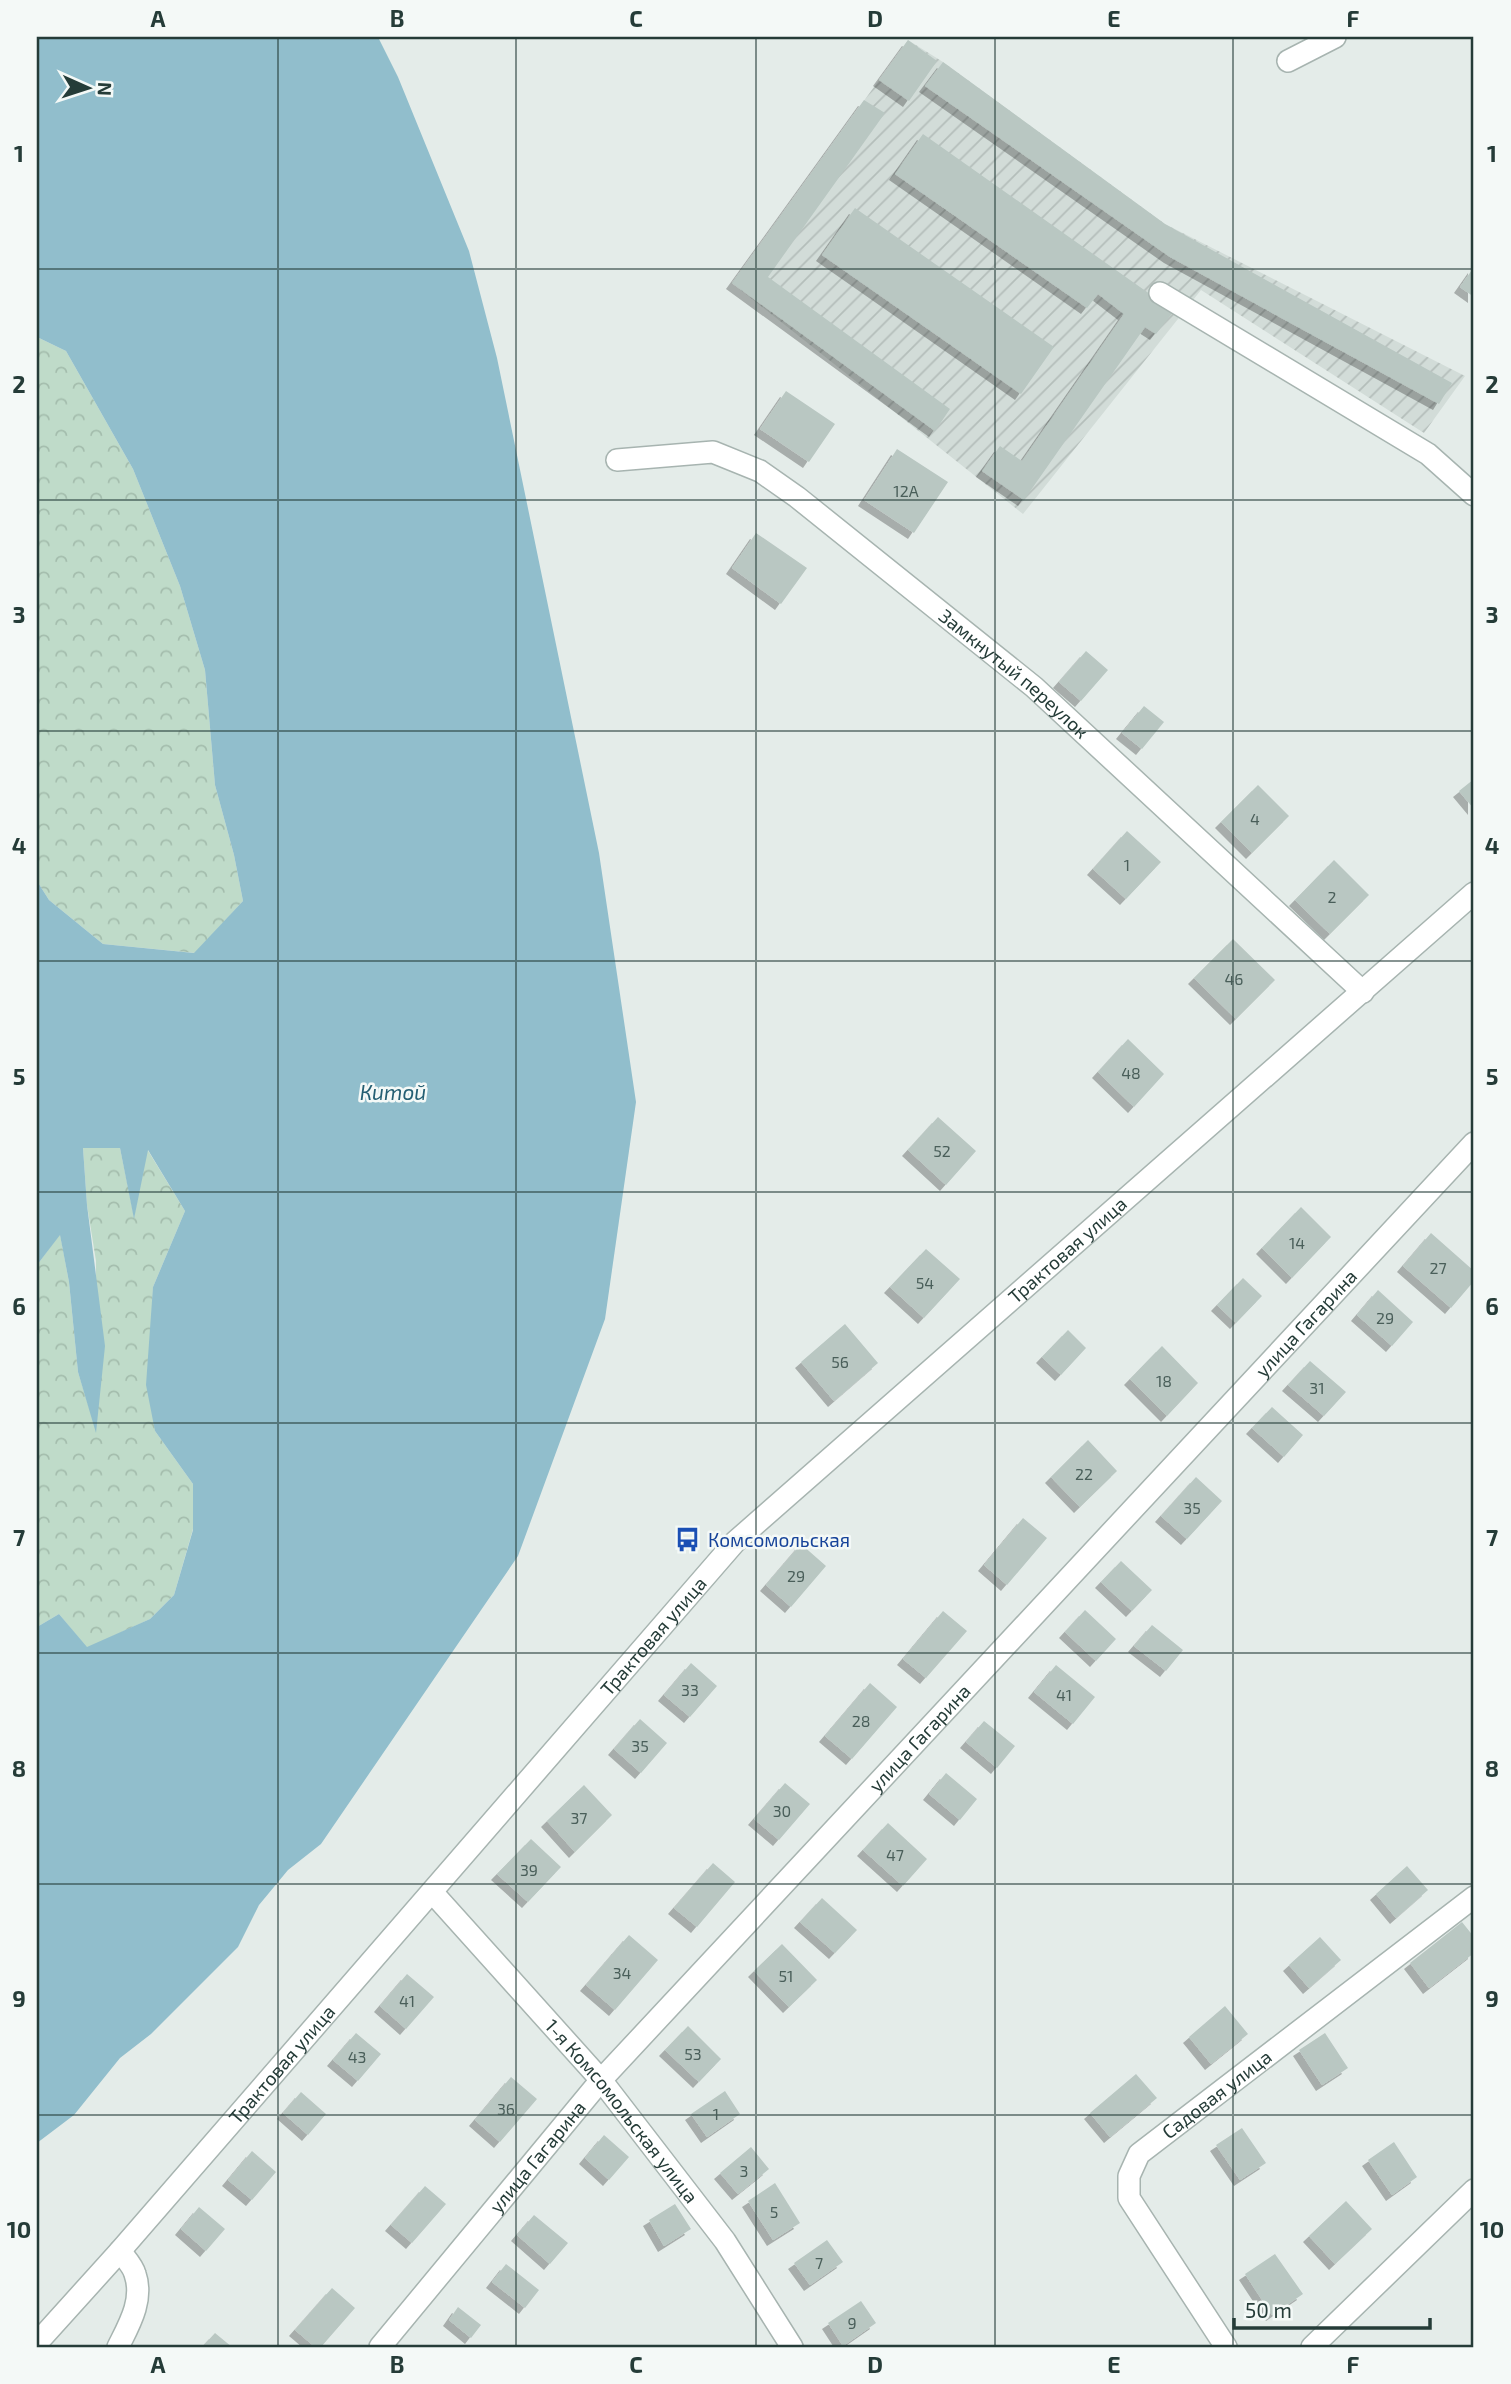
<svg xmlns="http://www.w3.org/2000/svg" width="1511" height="2384" font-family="'Exo 2',sans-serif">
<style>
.industrial{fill:url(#industrial-furrows)}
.forest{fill:url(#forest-crowns)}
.water{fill:#91becc}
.building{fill:#b9c7c2;filter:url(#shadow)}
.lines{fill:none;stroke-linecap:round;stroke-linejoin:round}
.minor-casing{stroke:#a7b4b0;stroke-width:24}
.minor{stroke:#fff;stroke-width:21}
.grid{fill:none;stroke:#253c38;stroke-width:2;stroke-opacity:0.55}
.labels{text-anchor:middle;stroke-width:5;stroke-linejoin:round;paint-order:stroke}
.number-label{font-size:16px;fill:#4a5f5a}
.street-label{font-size:19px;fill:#253c38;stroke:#f4f9f7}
.transit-label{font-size:19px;fill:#164399;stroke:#f4f9f7;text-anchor:start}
.water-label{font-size:21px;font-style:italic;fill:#245f73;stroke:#f4f9f7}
.neatline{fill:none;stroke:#253c38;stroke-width:2.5}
.grid-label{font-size:23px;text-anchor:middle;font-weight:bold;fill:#253c38}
</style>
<defs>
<pattern id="industrial-furrows" width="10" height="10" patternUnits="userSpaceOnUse" patternTransform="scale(1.75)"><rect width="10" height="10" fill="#d2dcd8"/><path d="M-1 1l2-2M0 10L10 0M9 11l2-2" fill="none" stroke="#b4beba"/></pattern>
<pattern id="forest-crowns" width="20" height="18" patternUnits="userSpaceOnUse" patternTransform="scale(1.75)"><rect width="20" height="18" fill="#bfdbc9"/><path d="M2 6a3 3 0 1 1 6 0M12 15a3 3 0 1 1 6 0" fill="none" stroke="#a4bdad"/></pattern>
<filter id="shadow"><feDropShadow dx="-6" dy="6" stdDeviation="0" flood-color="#0004"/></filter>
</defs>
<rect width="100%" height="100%" fill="#e4ece9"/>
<path class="industrial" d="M908,40L943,62L1165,224L1465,376L1424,433L1201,290L1023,514L732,283Z"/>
<path class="forest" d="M37,337L66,351L133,469L180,586L205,670L215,785L234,855L243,901L195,953L103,944L49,900L37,881Z
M83,1148H120L134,1217L147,1149L185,1211L153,1287L152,1321L155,1431L193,1484V1529L174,1595L150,1619L87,1648L59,1614L37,1627V1265L60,1234L69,1282L78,1372L96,1430V1261L87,1205Z"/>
<path class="water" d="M37,37H378L398,77L469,251L497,358L599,853L636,1102L605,1319L518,1556L321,1844L288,1870L259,1905L238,1947L151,2034L120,2058L74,2115L37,2143V1627L59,1614L87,1647L150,1619L174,1595L193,1530V1484L155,1431L146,1385L153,1287L185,1211L148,1150L134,1219L120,1148H83L87,1205L105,1346L96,1433L78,1372L69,1282L60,1235L37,1265V881L49,900L103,944L194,953L243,901L234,855L215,785L205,670L180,586L133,469L66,351L37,337Z"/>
<path class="building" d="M908,40L937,61L909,101L879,80Z
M943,62L1165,224L1452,383L1439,404L1170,257L925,86Z
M864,100L885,113L768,277L950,409L935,431L732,283Z
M923,134L1174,311L1156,334L1145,327L1024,500L982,471L1000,446L1022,461L1124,314L1098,294L1087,308L895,174Z
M855,208L1054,347L1021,394L822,255Z
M1474,267V297L1460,287Z
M786,391L835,424L809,462L760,429Z
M897,449L948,482L914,533L864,500Z
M756,533L807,568L781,604L732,568Z
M1086,651L1108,670L1081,701L1059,682Z
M1144,706L1164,722L1142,749L1122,733Z
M1474,779V809L1459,791Z
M1258,785L1289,816L1252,853L1221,822Z
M1127,831L1161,862L1126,899L1093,869Z
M1334,860L1369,895L1330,934L1295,900Z
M1233,939L1275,980L1236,1019L1194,978Z
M1128,1039L1164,1074L1134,1107L1098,1072Z
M938,1117L976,1151L946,1185L908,1150Z
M1301,1207L1331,1237L1292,1278L1262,1248Z
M1431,1233L1474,1271V1281L1451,1308L1403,1266Z
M926,1249L960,1279L924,1318L890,1287Z
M1243,1278L1262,1296L1236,1323L1217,1305Z
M1378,1290L1413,1322L1392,1346L1357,1315Z
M845,1324L878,1363L834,1401L801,1362Z
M1068,1330L1086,1348L1061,1375L1042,1357Z
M1162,1346L1198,1383L1167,1416L1130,1379Z
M1310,1361L1346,1392L1324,1416L1288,1385Z
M1272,1407L1303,1435L1284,1457L1252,1428Z
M1088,1440L1117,1471L1080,1507L1051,1477Z
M1196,1477L1222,1501L1187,1539L1161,1516Z
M1023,1518L1047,1538L1007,1585L984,1565Z
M801,1544L826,1566L791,1607L766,1585Z
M1121,1561L1152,1590L1132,1611L1101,1582Z
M1085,1610L1116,1639L1096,1661L1065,1632Z
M943,1611L967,1631L926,1678L903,1659Z
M1152,1625L1183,1650L1166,1671L1134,1646Z
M691,1663L717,1686L690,1717L664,1695Z
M1056,1665L1095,1697L1073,1724L1034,1692Z
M870,1683L897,1707L852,1759L825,1736Z
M640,1719L667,1743L641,1773L614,1749Z
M984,1721L1015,1746L997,1768L966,1742Z
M946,1773L977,1799L960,1820L929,1794Z
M785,1783L810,1804L779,1840L754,1819Z
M584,1785L612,1815L575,1852L547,1821Z
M888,1823L927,1859L903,1886L863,1850Z
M531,1839L561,1867L528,1902L497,1874Z
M713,1863L735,1882L697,1927L674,1908Z
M1407,1866L1428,1890L1396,1918L1376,1894Z
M822,1898L857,1930L835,1953L800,1922Z
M1462,1922L1474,1937V1953L1429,1988L1410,1963Z
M629,1935L658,1960L615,2010L586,1985Z
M1320,1937L1341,1960L1309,1988L1289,1965Z
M782,1944L817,1980L789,2007L754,1971Z
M407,1974L434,1997L406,2029L380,2006Z
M1225,2006L1248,2034L1211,2064L1189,2037Z
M688,2026L721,2059L699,2082L665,2050Z
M356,2033L381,2054L358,2081L333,2060Z
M1325,2033L1348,2068L1322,2085L1299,2050Z
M1136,2074L1157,2098L1110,2137L1090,2113Z
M511,2077L537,2099L500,2142L475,2120Z
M725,2091L740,2114L707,2137L691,2114Z
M301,2092L326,2114L308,2135L283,2113Z
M1242,2128L1266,2163L1240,2180L1216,2145Z
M604,2135L629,2157L609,2180L585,2158Z
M1394,2142L1417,2177L1392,2195L1368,2160Z
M751,2147L769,2169L738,2194L720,2173Z
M252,2151L276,2172L252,2200L228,2180Z
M775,2183L800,2223L773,2240L748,2201Z
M425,2186L446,2204L412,2243L391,2225Z
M1346,2201L1372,2229L1335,2264L1309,2236Z
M675,2204L691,2229L664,2246L649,2220Z
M199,2207L225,2229L206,2251L181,2229Z
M534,2215L568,2243L550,2264L517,2235Z
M827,2240L843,2262L810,2285L794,2263Z
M1275,2254L1303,2294L1272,2315L1245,2274Z
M506,2264L539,2290L525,2308L492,2282Z
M332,2288L355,2308L321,2347H315L295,2330Z
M861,2301L876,2323L843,2346L828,2323Z
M458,2307L481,2325L471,2338L449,2320Z
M215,2333L232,2347H202Z"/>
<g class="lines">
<defs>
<g id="minor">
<path d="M1288,61L1335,37"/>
<path d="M1160,293L1428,454L1474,495"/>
<path id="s1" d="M617,460L713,452L760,471L797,497L1034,687L1363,992"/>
<path id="s2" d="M432,1892L601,2080L725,2241L792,2347"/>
<path id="s3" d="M37,2343L120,2251L735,1542L1474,893"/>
<path d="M118,2347C129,2325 144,2300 135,2274C133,2266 125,2258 120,2251"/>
<path id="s4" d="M380,2347L601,2080L1474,1143"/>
<path id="s5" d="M1226,2347L1129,2198V2176L1139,2154L1474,1897"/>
<path d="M1312,2347L1474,2190"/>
</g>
</defs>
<use href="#minor" class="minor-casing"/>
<use href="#minor" class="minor"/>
</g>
<path class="grid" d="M278,37V2347M516,37V2347M756,37V2347M995,37V2347M1233,37V2347M37,269H1474M37,500H1474M37,731H1474M37,961H1474M37,1192H1474M37,1423H1474M37,1653H1474M37,1884H1474M37,2115H1474"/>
<defs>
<symbol id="bus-bare" viewBox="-9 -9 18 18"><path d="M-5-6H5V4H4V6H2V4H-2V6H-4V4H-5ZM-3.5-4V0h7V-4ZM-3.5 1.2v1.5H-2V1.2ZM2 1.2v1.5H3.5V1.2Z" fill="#1a4fb4" stroke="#f4f9f7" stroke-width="2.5" paint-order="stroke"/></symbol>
</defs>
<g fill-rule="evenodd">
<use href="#bus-bare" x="670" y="1522" width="35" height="35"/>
</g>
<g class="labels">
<g class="number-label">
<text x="906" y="497">12А</text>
<text x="1255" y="825">4</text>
<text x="1127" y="871">1</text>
<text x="1332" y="903">2</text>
<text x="1234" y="985">46</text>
<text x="1131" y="1079">48</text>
<text x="942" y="1157">52</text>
<text x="1297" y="1249">14</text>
<text x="1438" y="1274">27</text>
<text x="925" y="1289">54</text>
<text x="1385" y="1324">29</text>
<text x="840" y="1368">56</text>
<text x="1164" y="1387">18</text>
<text x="1317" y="1394">31</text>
<text x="1084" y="1480">22</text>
<text x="1192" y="1514">35</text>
<text x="796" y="1582">29</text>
<text x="690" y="1696">33</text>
<text x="1064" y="1701">41</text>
<text x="861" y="1727">28</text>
<text x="640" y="1752">35</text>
<text x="782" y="1817">30</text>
<text x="579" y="1824">37</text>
<text x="895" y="1861">47</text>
<text x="529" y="1876">39</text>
<text x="622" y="1979">34</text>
<text x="786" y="1982">51</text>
<text x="407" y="2007">41</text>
<text x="693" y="2060">53</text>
<text x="357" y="2063">43</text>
<text x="506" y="2115">36</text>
<text x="716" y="2120">1</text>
<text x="744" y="2177">3</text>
<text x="774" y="2218">5</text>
<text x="819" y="2269">7</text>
<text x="852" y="2329">9</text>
</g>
<g class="street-label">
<text dy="7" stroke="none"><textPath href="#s1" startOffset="472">Замкнутый переулок</textPath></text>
<text dy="7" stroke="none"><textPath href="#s3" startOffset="1505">Трактовая улица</textPath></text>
<text dy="7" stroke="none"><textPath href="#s4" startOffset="1381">улица Гагарина</textPath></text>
<text dy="7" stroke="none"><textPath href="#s3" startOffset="938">Трактовая улица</textPath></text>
<text dy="7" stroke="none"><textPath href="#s4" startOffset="814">улица Гагарина</textPath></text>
<text dy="7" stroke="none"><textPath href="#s3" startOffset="371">Трактовая улица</textPath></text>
<text dy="7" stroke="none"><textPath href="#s5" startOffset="322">Садовая улица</textPath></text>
<text dy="7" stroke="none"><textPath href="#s2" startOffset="290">1-я Комсомольская улица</textPath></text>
<text dy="7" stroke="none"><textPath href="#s4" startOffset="247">улица Гагарина</textPath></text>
</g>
<g class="transit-label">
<text x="708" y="1547">Комсомольская</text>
</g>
<g class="water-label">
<text x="393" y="1100">Китой</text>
</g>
</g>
<rect width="1511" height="2384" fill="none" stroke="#f4f9f7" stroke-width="77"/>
<g transform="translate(88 88) rotate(93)" stroke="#f4f9f7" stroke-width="5" paint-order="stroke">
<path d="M0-5L12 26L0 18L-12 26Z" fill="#253c38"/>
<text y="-10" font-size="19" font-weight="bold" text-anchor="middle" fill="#253c38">N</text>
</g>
<path d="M1234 2318v10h196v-10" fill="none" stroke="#253c38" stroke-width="3.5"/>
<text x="1245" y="2318" font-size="21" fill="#253c38" stroke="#f4f9f7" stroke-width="5" paint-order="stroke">50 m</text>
<rect x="38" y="38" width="1434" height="2308" class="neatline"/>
<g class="grid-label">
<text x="158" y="27">A</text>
<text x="397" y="27">B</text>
<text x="636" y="27">C</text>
<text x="875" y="27">D</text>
<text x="1114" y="27">E</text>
<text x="1353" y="27">F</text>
<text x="19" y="162">1</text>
<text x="1492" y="162">1</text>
<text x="19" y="393">2</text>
<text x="1492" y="393">2</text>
<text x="19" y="623">3</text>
<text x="1492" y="623">3</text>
<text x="19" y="854">4</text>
<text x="1492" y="854">4</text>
<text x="19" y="1085">5</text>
<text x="1492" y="1085">5</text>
<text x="19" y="1315">6</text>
<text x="1492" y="1315">6</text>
<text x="19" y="1546">7</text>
<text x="1492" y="1546">7</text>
<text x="19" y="1777">8</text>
<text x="1492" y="1777">8</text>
<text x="19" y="2007">9</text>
<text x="1492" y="2007">9</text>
<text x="19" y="2238">10</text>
<text x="1492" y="2238">10</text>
<text x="158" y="2373">A</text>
<text x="397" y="2373">B</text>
<text x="636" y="2373">C</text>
<text x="875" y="2373">D</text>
<text x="1114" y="2373">E</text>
<text x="1353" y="2373">F</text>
</g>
</svg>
